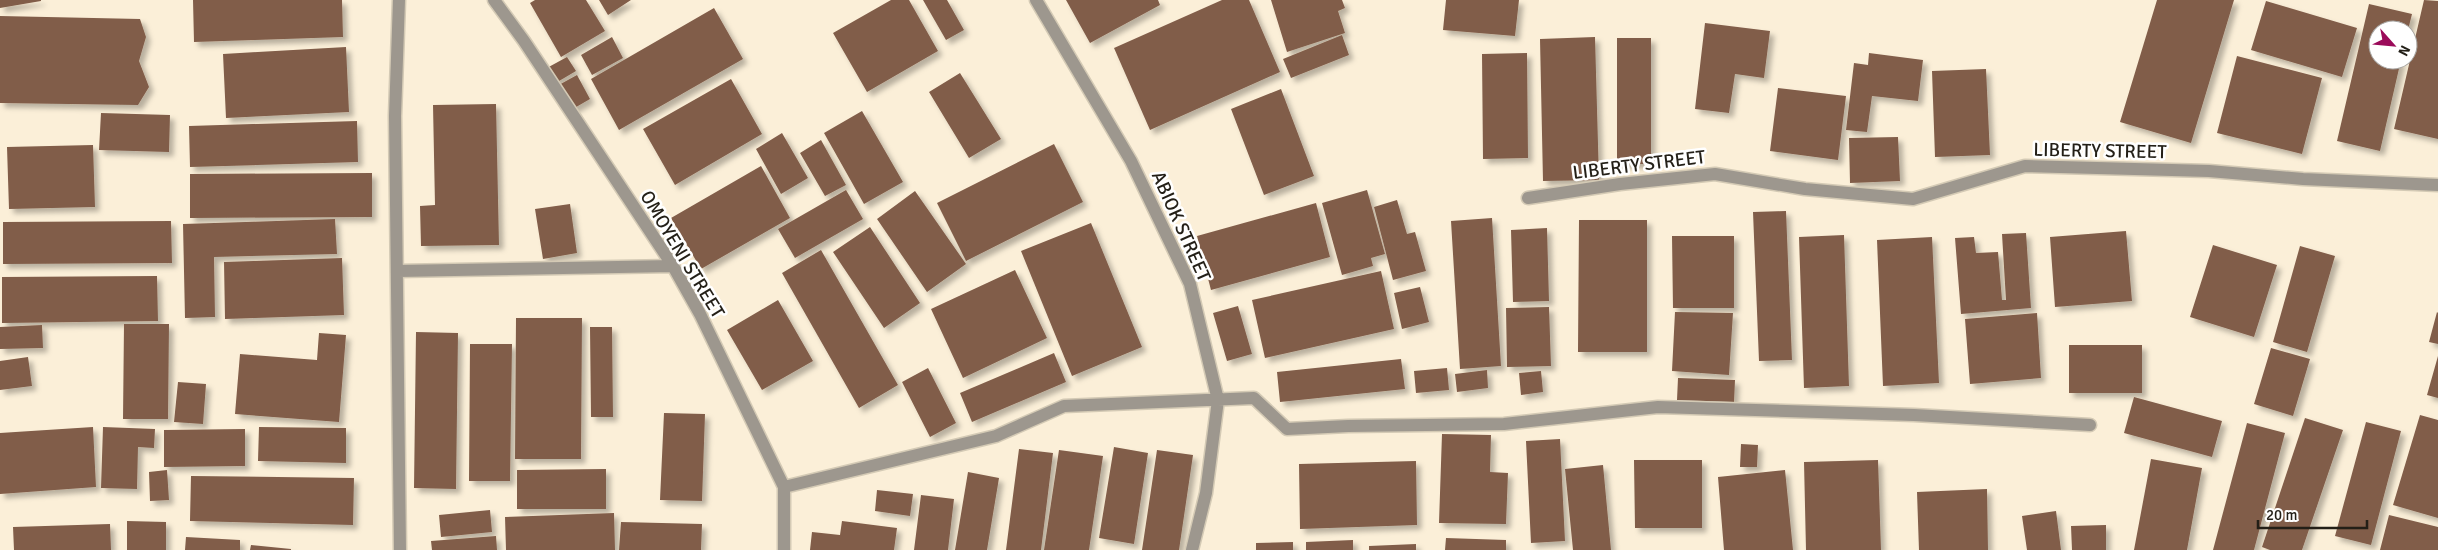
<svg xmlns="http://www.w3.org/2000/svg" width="2438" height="550" font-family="Signika,sans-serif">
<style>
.building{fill:#815d49;filter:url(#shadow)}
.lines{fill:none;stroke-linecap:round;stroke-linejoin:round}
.minor-casing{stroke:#d4cab5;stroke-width:15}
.minor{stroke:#9d978e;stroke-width:12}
.labels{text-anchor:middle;stroke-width:5;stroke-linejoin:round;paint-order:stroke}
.street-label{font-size:19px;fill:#231f17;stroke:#fff}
</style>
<defs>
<filter id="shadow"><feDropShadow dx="4.5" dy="4.5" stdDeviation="2.5" flood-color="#0004"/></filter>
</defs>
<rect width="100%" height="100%" fill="#fbefd8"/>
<path class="building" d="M0,0H41V1L0,8Z
M193,0H342L343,37L194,42Z
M535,0H586L605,31L561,57L530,3Z
M599,0H631L608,15Z
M891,0H909L938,51L867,92L833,33Z
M923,0H947L964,30L946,40Z
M1066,0H1158L1160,5L1090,43Z
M1222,0H1249L1280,72L1150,130L1114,48Z
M1271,0H1342L1345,8L1338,11L1345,33L1287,52Z
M1446,0H1519L1515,36L1443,30Z
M2157,0H2234L2191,143L2120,122Z
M2424,0L2438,1V139L2394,129Z
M2266,1L2357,28L2342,77L2251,50Z
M2369,4L2412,14L2408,30H2378V60H2401L2380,151L2337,141Z
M714,8L743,59L619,130L591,79Z
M0,16L140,19L146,37L139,61L149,87L138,105L0,103Z
M1705,23L1770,31L1764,78L1735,74L1729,113L1695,109Z
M1342,35L1349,55L1291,78L1283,59Z
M612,37L623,58L592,75L581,55Z
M1595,37L1599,180L1543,181L1540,39Z
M1617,38H1651V164H1617Z
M346,47L349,112L226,118L223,54Z
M1527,53L1528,158L1483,159L1482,54Z
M1869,53L1923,60L1918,101L1872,96L1867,132L1846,130L1854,63L1868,65Z
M2237,56L2322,78L2302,154L2217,133Z
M567,57L576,71L554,84L545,69Z
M1986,69L1990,155L1935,157L1932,71Z
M960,73L1001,139L969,158L929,92Z
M577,75L590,99L571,110L557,86Z
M731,79L762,134L675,185L643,129Z
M1778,88L1846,96L1838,160L1770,151Z
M1281,89L1314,176L1264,195L1231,109Z
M496,104L499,245L421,246L420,206L435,205L433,105Z
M862,111L903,182L864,204L824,133Z
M101,113L170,115L169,152L99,150Z
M357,121L358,162L190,167L189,126Z
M782,133L808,178L781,194L756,149Z
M1898,137L1900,181L1850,183L1849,138Z
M821,140L846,185L825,196L800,153Z
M1054,144L1083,202L966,261L937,203Z
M93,145L95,207L9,209L7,147Z
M761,166L790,218L701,269L671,218Z
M372,173V217L190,218V174Z
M846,190L863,219L795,258L778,229Z
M1367,190L1385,254L1371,258L1373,266L1342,275L1322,203Z
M915,191L966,264L927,292L877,219Z
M1397,200L1407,234L1415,232L1426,271L1393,280L1374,207Z
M1316,203L1330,257L1211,290L1197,236Z
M570,204L577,253L543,259L535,209Z
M1786,211L1792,360L1759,361L1753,212Z
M1492,218L1501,366L1460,369L1451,221Z
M335,219L337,254L214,257L215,317L185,318L183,224Z
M1579,220H1647V352H1578Z
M171,221L172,263L3,264V222Z
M1091,223L1142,347L1072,376L1021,251Z
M870,227L920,303L884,328L833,252Z
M1547,228L1549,301L1513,302L1511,230Z
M2126,231L2132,301L2055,307L2050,237Z
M2026,233L2031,308L1961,314L1955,238L1974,237L1976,253L1998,252L2002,300H2006L2002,234Z
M1844,235L1849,386L1804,388L1799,237Z
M1672,236H1734V308H1673Z
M1932,237L1939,383L1883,386L1877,240Z
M2213,245L2277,265L2254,337L2190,317Z
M2300,246L2335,256L2307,352L2273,342Z
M821,250L898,385L859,408L782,273Z
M342,258L344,315L225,319L224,262Z
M1015,270L1047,338L963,378L931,309Z
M1381,271L1394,329L1265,358L1252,300Z
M157,276L158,321L2,323V277Z
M1420,287L1429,322L1402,329L1394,293Z
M778,300L813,361L762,390L727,330Z
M1238,306L1252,354L1227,361L1213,313Z
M1549,307L1551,366L1507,367L1506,308Z
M1675,312L1733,313L1729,375L1672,371Z
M2437,312L2438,313V344L2429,342Z
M2037,313L2041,378L1970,384L1965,319Z
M516,318H582L581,459H515Z
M124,324H169L168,419H123Z
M42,325L43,348L0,349V327Z
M590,327H612L613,417H591Z
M416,332L458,333L456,489L414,488Z
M319,333L346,335L339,422L235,414L240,354L317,360Z
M470,344H512L510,481H469Z
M2069,345H2142V393H2069Z
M2271,348L2310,359L2293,416L2254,404Z
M1054,353L1066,382L972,422L960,393Z
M2438,356V398L2427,395Z
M28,357L32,386L0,390V361Z
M1401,359L1405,389L1280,402L1277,372Z
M928,368L956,423L930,437L902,382Z
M1447,368L1449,390L1416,393L1414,371Z
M1487,370L1488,388L1457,392L1455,374Z
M1541,371L1543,392L1521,395L1519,373Z
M1678,378L1735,380L1734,402L1677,400Z
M178,382L206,384L203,424L174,422Z
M2134,397L2222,421L2212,457L2124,433Z
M664,413L705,414L702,501L660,500Z
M2420,415L2438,420V518L2393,505Z
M2305,418L2343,430L2302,550H2270L2262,547Z
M2366,422L2401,431L2371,545L2335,536Z
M2247,423L2285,433L2254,550H2213Z
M93,427L96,487L0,494V433Z
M103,427L155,429L154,448L138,447L137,489L101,488Z
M259,427L346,428V463L258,461Z
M245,429V466L164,467V430Z
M1442,434L1491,435L1490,472L1508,473L1506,524L1439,523Z
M1560,439L1565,541L1531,543L1526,441Z
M1741,444L1758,445L1757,467H1740Z
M1114,447L1148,453L1134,544L1099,538Z
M1019,449L1053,453L1041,550H1006Z
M1059,450L1103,456L1089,550H1044Z
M1157,450L1193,455L1179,550H1142Z
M2151,459L2202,468L2187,550H2134Z
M1634,460H1702V528H1635Z
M1878,460L1881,550H1806L1804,462Z
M1416,461L1417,525L1300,529L1299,464Z
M1603,465L1611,550H1573L1565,469Z
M606,469V509H517V470Z
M167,470L169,500L150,501L149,472Z
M1785,470L1793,550H1724L1718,477Z
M968,472L999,478L987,550H955Z
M191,476L354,478L353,525L190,521Z
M1987,489L1988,550H1919L1917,492Z
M877,490L913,494L910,516L875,511Z
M921,495L954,499L948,550H914Z
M490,510L492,532L441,537L439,515Z
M2056,511L2061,550H2027L2022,516Z
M614,513L615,550H506L505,517Z
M2389,515L2438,527V550H2380Z
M127,521L166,522V550H127Z
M842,521L897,528L894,550H810L812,532L840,535Z
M621,522L702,524L701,550H619Z
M110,524L111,550H14L13,527Z
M2106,525V550H2072L2071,526Z
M496,536L497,550H432L431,541Z
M186,537L240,540V550H185Z
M1446,538L1506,540V550H1445Z
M1353,540V550H1306V542Z
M1293,542V550H1256V543Z
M1416,544V550H1369V546Z
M251,545L291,549V550H250Z"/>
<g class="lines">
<defs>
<path id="minor" d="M399,0L395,116L400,550
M494,0L524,41L673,266L700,314L784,487V550
M1036,0L1131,161L1190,284L1218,400L1206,493L1192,550
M1528,198L1620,184L1715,174L1805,189L1913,199L2025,166L2209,171L2303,179L2438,185
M398,271L673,266
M784,487L996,436L1064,406L1254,398L1287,429L1348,426L1504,424L1658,407L1914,415L2090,425"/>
</defs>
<use href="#minor" class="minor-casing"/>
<use href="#minor" class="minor"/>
</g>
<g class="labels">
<g class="street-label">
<text transform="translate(2100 150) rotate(1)" y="7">LIBERTY STREET</text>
<text transform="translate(1639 164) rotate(-7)" y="7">LIBERTY STREET</text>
<text transform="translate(1182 226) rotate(66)" y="7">ABIOK STREET</text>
<text transform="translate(683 254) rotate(59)" y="7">OMOYENI STREET</text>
</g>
</g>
<g transform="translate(2393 45) rotate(117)"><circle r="24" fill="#ffffff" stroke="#a7a5a2"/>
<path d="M0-4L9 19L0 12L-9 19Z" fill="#9b0b5a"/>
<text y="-8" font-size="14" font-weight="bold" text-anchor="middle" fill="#231f17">N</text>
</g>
<path d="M2258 520v8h109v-8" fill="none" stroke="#231f17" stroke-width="2.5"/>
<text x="2266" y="520" font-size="15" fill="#231f17" stroke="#ffffff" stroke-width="4" paint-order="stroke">20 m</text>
</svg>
